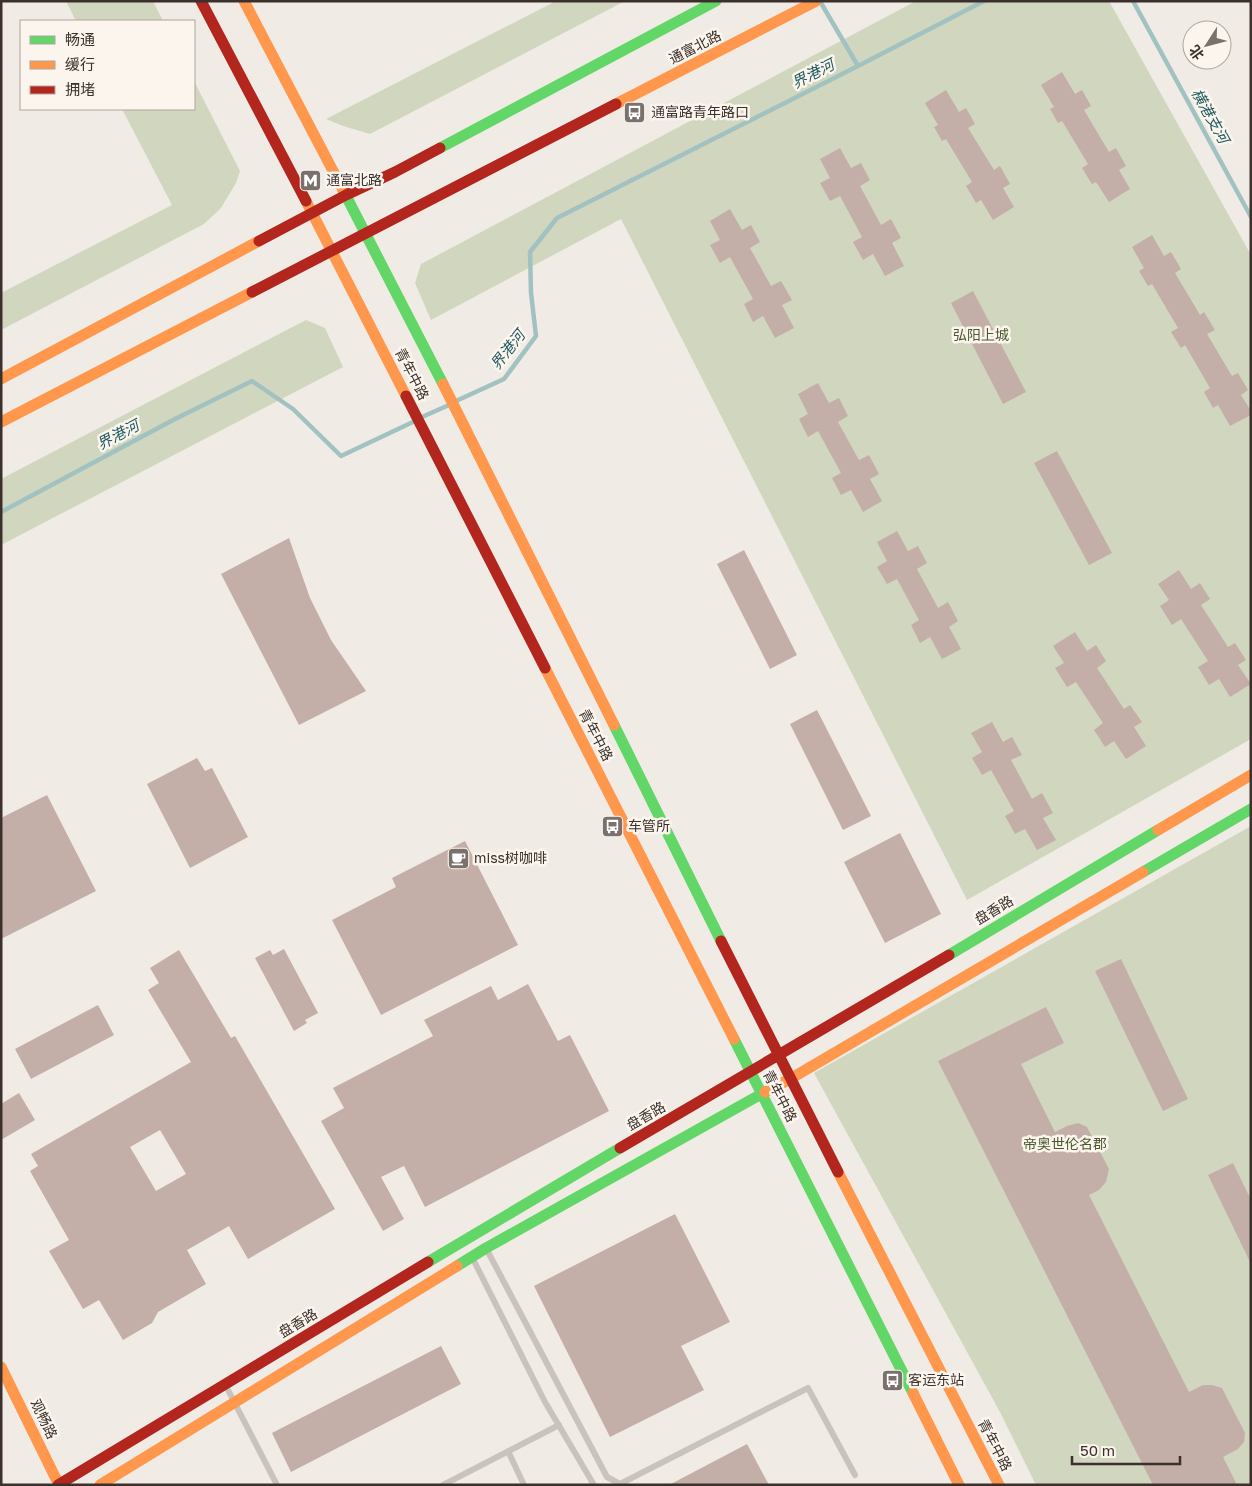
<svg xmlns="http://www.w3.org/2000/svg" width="1252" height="1486" font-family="'Golos Text','Noto Sans SC',sans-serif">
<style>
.green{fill:#d1d6bf}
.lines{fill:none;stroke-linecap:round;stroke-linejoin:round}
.stream{stroke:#a1c2c1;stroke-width:4.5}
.building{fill:#c3afa7;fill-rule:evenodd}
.lane{stroke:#c9c3be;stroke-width:6}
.fast{stroke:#63d668;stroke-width:11}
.slow{stroke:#ff974d;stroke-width:11}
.jam{stroke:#b3261e;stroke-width:11}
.labels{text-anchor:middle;stroke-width:5;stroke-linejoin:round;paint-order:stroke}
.street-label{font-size:14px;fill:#3b302b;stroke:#fbf5ee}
.poi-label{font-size:14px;fill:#3b302b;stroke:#fbf5ee;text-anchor:start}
.park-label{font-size:14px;fill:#4a5a2e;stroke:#fbf5ee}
.water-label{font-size:15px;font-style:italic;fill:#1f5a5e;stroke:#fbf5ee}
</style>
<rect width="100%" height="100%" fill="#f0ebe5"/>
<path class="green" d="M66,1H153L163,21H76Z
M556,1H625L370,134L343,126L326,119Z
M916,1H1109L1251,255V739L967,900L621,219L431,320L415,283L421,264Z
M194,81L240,171L236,183L221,208L204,224L1,330V293L172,205L122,109H194Z
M306,320L325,328L343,367L1,545V479Z
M1251,826V1485H1036L1000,1412L814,1073Z"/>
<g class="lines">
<path class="stream" d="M1133,1L1251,217
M821,3L858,66
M456,401L504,379L536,336L531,293L530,252L557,218L858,66L984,1
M422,417L449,405
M1,512L175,419L252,381L293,409L341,456L415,421"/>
</g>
<path class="building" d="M1062,72L1075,94L1082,90L1091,106L1084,110L1109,152L1116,148L1126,166L1119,170L1130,189L1109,202L1096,182L1092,184L1082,168L1088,164L1062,121L1058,123L1050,109L1054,107L1041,85Z
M946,90L959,112L966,108L975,124L968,128L994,170L1000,166L1010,184L1003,188L1014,207L993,220L981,200L976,203L966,186L972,182L946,139L942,141L934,127L938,125L925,103Z
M840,148L851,168L861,163L870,180L860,186L881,225L891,219L901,238L892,243L904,266L885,276L873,254L863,260L853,242L862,237L840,196L830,201L820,183L830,178L820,159Z
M730,209L742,230L751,225L760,242L750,248L771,286L781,281L792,300L782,305L794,328L775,338L763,316L753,322L744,304L753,299L730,257L720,263L710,245L720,240L710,221Z
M1152,235L1164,256L1171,252L1181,269L1175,273L1200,315L1204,312L1215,330L1207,334L1232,376L1238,373L1248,390L1241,395L1251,411V415L1230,426L1218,405L1213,408L1204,392L1210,388L1185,345L1181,348L1171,332L1178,328L1152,284L1148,286L1139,271L1144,268L1132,247Z
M973,291L1026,392L1003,404L951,303Z
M818,383L829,403L839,398L848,416L838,422L859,460L869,455L879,474L870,479L882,501L863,512L851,490L841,495L832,478L841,473L818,431L808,437L799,419L808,414L798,394Z
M1057,451L1112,553L1089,565L1034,463Z
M897,531L908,551L918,546L927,563L917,569L938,608L948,602L958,621L949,627L961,649L942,659L930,637L920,643L911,625L919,620L897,579L887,584L877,567L887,561L877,542Z
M289,538L310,598L331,640L366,691L299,725L221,574Z
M744,550L797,655L770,669L717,564Z
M1179,570L1191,589L1200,583L1210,599L1201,605L1228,647L1235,643L1246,660L1238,665L1251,684L1230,697L1219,679L1209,685L1198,667L1208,661L1181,619L1172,625L1160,606L1169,600L1158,584Z
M1075,632L1087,651L1096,645L1106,661L1097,668L1124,709L1130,705L1142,722L1134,727L1146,746L1126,759L1114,741L1105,747L1094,730L1103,723L1076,682L1067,687L1055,668L1064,663L1053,646Z
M817,710L871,816L843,830L790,724Z
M992,722L1003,742L1012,737L1022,755L1011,760L1032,799L1042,793L1053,813L1043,818L1056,840L1037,850L1025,829L1015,834L1005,816L1014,811L991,770L982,775L972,758L982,752L971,733Z
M197,758L205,771L212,768L248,837L190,868L147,784Z
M47,795L96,891L1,939V818Z
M900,833L941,914L885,943L844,862Z
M465,841L518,945L381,1015L332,920L396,887L392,878Z
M284,949L318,1013L305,1020L307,1023L294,1031L255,958L270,950L273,955Z
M179,950L231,1038L235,1036L335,1209L248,1259L229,1226L187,1250L206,1284L158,1312L152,1323L123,1340L99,1300L83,1309L49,1251L69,1240L30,1171L38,1166L31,1154L191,1062L148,990L159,983L150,968ZM160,1130L186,1174L156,1191L130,1147Z
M1121,959L1188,1099L1163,1111L1095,971Z
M528,984L558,1041L570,1035L609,1111L425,1207L404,1166L381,1177L404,1219L383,1231L321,1121L344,1108L333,1088L433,1036L424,1020L491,986L498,1000Z
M98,1005L114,1035L31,1079L15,1049Z
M1046,1007L1064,1043L1021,1064L1055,1132L1067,1126L1078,1123L1087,1127L1109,1169L1106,1182L1099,1190L1089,1195L1189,1392L1203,1385H1212L1222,1388L1245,1433L1244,1442L1238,1449L1223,1457L1237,1485H1153L938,1061Z
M19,1093L35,1120L1,1140V1104Z
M1233,1163L1251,1200V1264L1208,1175Z
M675,1214L730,1322L681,1346L704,1390L610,1437L534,1286Z
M441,1346L461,1384L291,1472L272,1433Z
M747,1444L769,1485H669Z"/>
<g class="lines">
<path class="lane" d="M487,1250L607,1477L620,1484L808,1388L855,1475
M473,1259L545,1402L594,1485
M226,1386L277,1485
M508,1451L524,1485
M443,1485L559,1425"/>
<path class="fast" d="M440,148L716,1
M343,190L443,384
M614,725L721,941
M1143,872L1251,809
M949,955L1158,830
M734,1039L913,1393
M428,1262L620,1148
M457,1266L486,1248L765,1092"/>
<path class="slow" d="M244,1L343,190
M616,104L816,1
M306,201L406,396
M1,379L259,241
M443,384L614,725
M1,422L252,292
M545,668L734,1039
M1158,830L1251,775
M765,1092L790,1079L1143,872
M838,1172L999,1485
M1,1367L59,1485
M913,1393L959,1485
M100,1485L457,1266"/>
<path class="jam" d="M201,1L306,201
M259,241L346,195L395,172L440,148
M252,292L616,104
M406,396L545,668
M721,941L838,1172
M620,1148L949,955
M58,1485L428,1262"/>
</g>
<defs>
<symbol id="bus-square" viewBox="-11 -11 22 22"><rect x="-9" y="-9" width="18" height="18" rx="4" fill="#7a716c" stroke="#fbf5ee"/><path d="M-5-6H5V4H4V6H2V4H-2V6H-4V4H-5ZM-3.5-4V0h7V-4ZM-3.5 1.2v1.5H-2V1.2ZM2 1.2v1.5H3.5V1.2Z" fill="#fff"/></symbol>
<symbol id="metro-square" viewBox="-11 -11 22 22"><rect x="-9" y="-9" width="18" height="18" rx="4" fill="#7a716c" stroke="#fbf5ee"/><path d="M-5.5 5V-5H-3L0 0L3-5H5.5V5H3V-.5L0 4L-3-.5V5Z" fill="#fff"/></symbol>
<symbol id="cafe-square" viewBox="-11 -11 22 22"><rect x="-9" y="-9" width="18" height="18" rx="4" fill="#7a716c" stroke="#fbf5ee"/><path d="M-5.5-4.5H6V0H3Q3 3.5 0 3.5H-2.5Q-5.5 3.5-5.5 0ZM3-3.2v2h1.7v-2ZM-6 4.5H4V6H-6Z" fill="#fff"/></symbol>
</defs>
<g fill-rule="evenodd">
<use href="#bus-square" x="622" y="100" width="25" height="25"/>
<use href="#metro-square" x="298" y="168" width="25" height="25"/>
<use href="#bus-square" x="600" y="814" width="25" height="25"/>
<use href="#cafe-square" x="446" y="846" width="25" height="25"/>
<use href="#bus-square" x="880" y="1368" width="25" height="25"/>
</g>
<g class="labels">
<g class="street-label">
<text transform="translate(695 47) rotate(-27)" y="5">通富北路</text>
<text transform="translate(412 374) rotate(63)" y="5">青年中路</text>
<text transform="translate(596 735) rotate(63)" y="5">青年中路</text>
<text transform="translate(994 910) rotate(-31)" y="5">盘香路</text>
<text transform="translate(780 1096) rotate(63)" y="5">青年中路</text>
<text transform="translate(646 1116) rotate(-30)" y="5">盘香路</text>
<text transform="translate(298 1323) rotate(-31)" y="5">盘香路</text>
<text transform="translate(44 1419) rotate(64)" y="5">观畅路</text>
<text transform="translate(995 1445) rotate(63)" y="5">青年中路</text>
</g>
<g class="poi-label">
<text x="651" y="117">通富路青年路口</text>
<text x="326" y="185">通富北路</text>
<text x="628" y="831">车管所</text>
<text x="474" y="863">miss树咖啡</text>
<text x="908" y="1385">客运东站</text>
</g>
<g class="park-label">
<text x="981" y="340">弘阳上城</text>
<text x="1065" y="1149">帝奥世伦名郡</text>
</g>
<g class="water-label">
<text transform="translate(813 74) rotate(-27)" y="5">界港河</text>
<text transform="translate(1210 116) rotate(61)" y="5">横港支河</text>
<text transform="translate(508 350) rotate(-52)" y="5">界港河</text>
<text transform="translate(118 435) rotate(-28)" y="5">界港河</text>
</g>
</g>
<rect width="1252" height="1486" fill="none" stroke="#3b302b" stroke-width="5"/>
<rect x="20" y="20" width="175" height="90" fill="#fbf5ee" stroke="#aea6a0"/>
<rect x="30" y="36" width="25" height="8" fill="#63d668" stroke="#aea6a0"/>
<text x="65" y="45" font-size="15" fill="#3b302b">畅通</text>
<rect x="30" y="61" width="25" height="8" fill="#ff974d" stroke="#aea6a0"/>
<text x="65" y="70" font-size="15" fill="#3b302b">缓行</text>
<rect x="30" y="86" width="25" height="8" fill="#b3261e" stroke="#aea6a0"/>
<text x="65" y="95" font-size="15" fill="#3b302b">拥堵</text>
<g transform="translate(1207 45) rotate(234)"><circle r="24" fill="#fbf5ee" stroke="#aea6a0"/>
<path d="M0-4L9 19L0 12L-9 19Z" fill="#7a716c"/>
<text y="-8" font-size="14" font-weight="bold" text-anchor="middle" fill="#3b302b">北</text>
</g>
<path d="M1072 1456v8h108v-8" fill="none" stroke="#3b302b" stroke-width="2.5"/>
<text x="1080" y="1456" font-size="15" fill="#3b302b" stroke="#fbf5ee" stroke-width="4" paint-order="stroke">50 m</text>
</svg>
